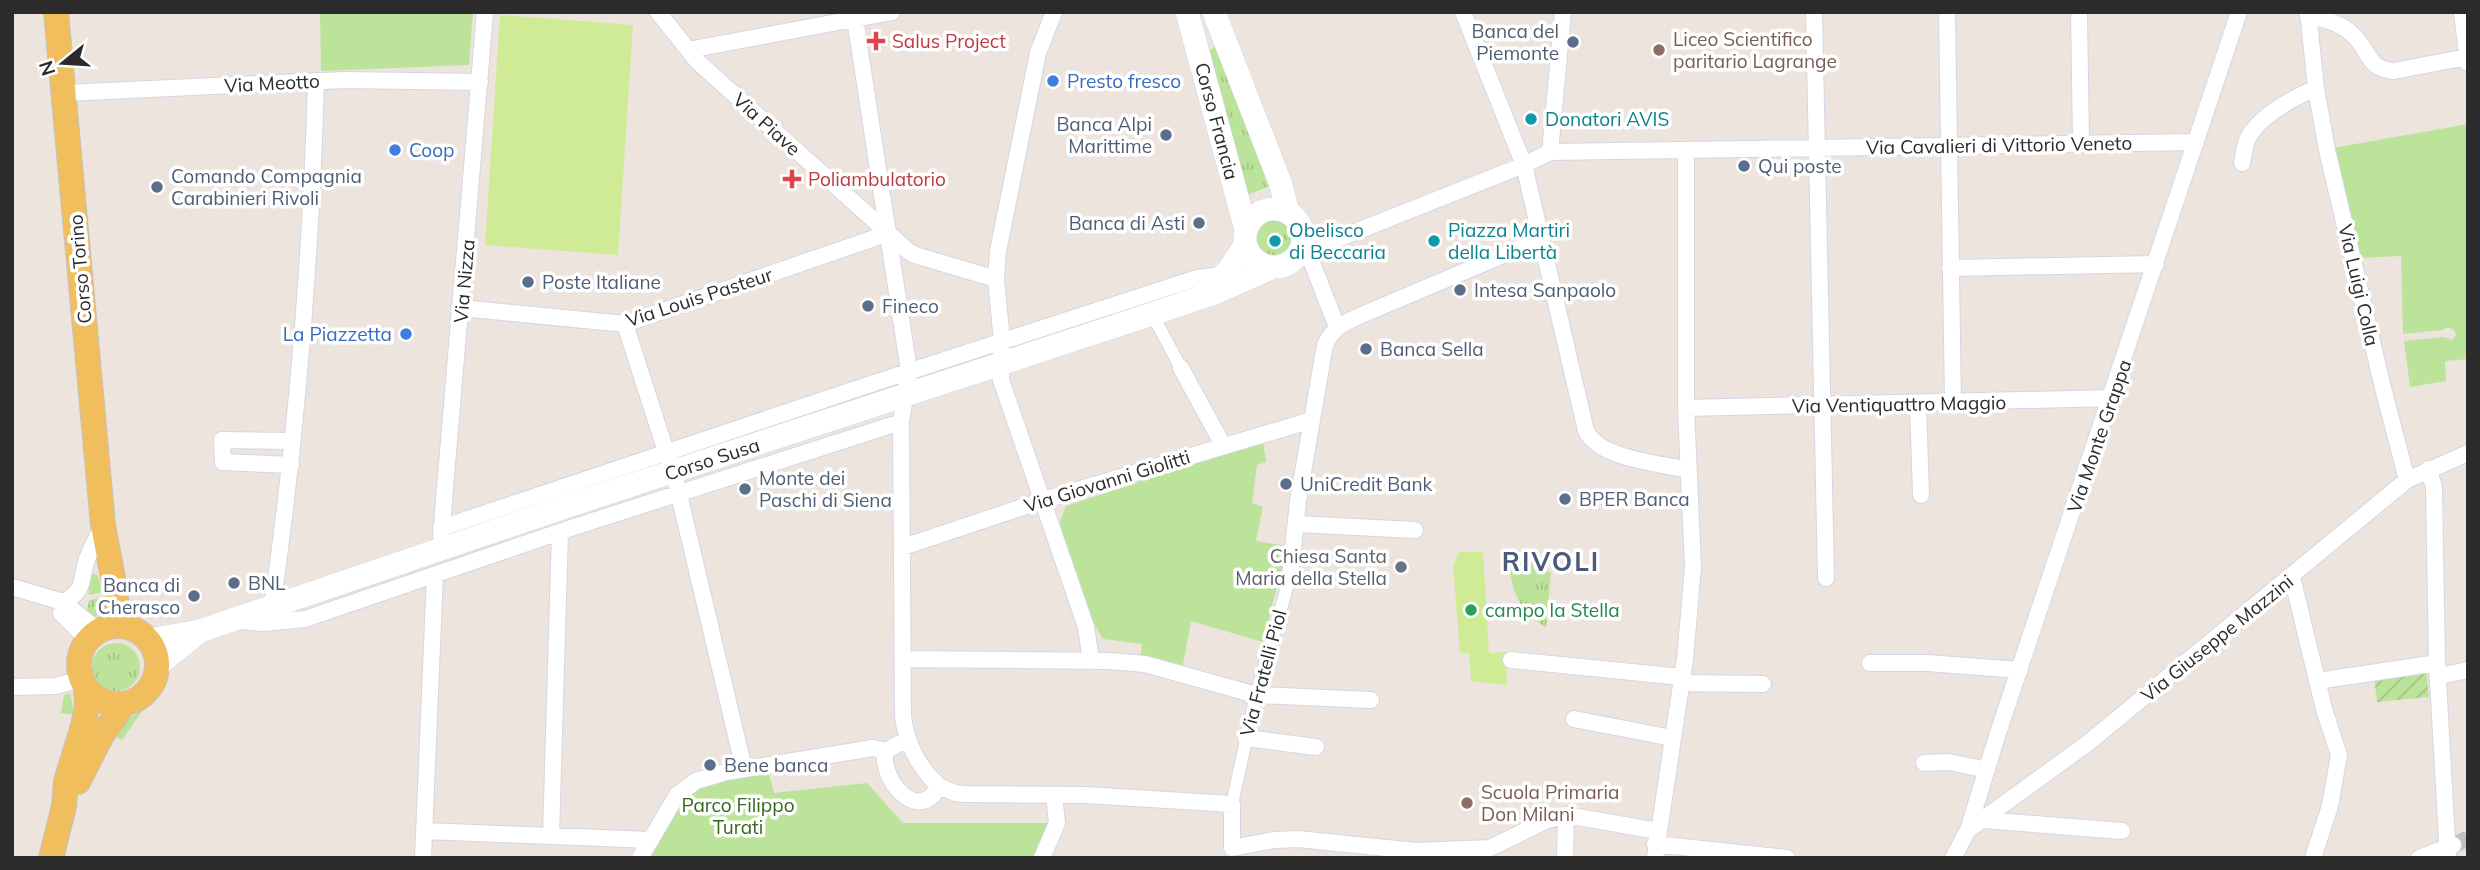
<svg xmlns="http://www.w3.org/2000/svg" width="2480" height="870" font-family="Mulish,sans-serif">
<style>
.grass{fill:url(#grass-tufts)}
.park{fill:#bbe399}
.garden{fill:url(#garden-furrows)}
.pitch{fill:#d0eb95}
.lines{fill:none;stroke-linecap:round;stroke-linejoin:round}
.minor-tunnel{stroke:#c6bfb9;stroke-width:16;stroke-dasharray:16 8;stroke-linecap:butt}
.pedestrian-casing{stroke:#d2d7e4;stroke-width:14}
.minor-casing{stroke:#d2d7e4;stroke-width:18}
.secondary-casing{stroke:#d2d7e4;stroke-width:24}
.primary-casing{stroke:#c4c4c4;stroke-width:26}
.pedestrian{stroke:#fff;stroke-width:12}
.minor{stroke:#fff;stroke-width:16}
.secondary{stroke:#fff;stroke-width:23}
.primary{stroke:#f1be5e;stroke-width:24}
.health-dot{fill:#e0444e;stroke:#fff;stroke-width:2.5}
.service-dot{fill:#5c6f8a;stroke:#fff;stroke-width:2.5}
.education-dot{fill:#8d6e63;stroke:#fff;stroke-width:2.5}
.shop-dot{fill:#3f7fe0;stroke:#fff;stroke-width:2.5}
.culture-dot{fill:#0f9aa8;stroke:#fff;stroke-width:2.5}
.worship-dot{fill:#6b7280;stroke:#fff;stroke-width:2.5}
.leisure-dot{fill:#2e9e5b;stroke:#fff;stroke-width:2.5}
.labels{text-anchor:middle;stroke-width:7;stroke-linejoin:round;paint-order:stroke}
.service-label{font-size:19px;fill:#4e5e75;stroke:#fff;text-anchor:start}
.education-label{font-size:19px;fill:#785e54;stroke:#fff;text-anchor:start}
.health-label{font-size:19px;fill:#be3a42;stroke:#fff;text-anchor:start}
.shop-label{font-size:19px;fill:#366cbe;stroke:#fff;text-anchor:start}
.street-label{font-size:19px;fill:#2b2b2b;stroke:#fff}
.culture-label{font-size:19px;fill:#0d838f;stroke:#fff;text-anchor:start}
.worship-label{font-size:19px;fill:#5b616d;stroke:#fff;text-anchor:end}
.leisure-label{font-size:19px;fill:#27864d;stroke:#fff;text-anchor:start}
.park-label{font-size:19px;fill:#33691a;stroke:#fff}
.district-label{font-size:26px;font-weight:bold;letter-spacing:2px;fill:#4b597c;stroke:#fff}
</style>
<defs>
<pattern id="grass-tufts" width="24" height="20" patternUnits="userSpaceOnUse" patternTransform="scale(1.75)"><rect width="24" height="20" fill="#bbe399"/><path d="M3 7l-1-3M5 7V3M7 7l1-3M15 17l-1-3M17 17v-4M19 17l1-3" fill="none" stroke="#a1c384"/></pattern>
<pattern id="garden-furrows" width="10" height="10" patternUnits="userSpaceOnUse" patternTransform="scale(1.75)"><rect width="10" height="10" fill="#bbe399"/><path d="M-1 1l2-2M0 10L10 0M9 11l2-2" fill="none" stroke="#a1c384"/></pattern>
</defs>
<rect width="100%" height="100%" fill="#ede4dd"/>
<path class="grass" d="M1216,46L1272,185L1248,195L1209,51Z
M1256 238a18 18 0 1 1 36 0a18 18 0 1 1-36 0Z
M1530,550L1544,571L1551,572L1546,628C1513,602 1512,592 1508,551Z
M87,572L97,575L103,592L89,595Z
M102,598L100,613L94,617L86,616L89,600Z
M92 667a24 24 0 1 1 48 0a24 24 0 1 1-48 0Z
M70,694L75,715L61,713L64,695Z
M143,710L122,740L116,737L126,720Z"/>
<path class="park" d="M320,12H473L469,65L321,71Z
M2468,124V359L2445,361L2446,381L2410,387L2404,341L2444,337L2452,340L2456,335L2454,330L2448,327L2443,330L2403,334L2401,256L2358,258L2333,148Z
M1263,441L1266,462L1257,465L1252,503L1263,507L1256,541L1287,546L1263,642L1191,621L1182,670L1140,662L1142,644L1103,639L1095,625L1086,627L1055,535L1066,506Z
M768,769L774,793L867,783L903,823H1056L1041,858H645L672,809L695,785Z"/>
<path class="garden" d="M2426,671L2429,697L2377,702L2374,676Z"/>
<path class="pitch" d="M500,15L633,25L618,255L485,245Z
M1459,552H1483L1489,653L1506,652L1507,685L1471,681L1469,653H1460L1453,566Z"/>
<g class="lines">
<path class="minor-tunnel" d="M2455,845L2468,838"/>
<defs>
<path id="pedestrian" d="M1152,314L1181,368
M1232,804L1256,695L1290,577"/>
<path id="minor" d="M658,12L697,61L908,251L915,255L996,279
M854,12L909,371L901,422L903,716C906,743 919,768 939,786C918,827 878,776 886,751L898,744L909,742
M1054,12L1038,53L998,251L996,279L1002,341L1001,380L1086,627L1091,661
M1463,12L1524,165L1586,431C1600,459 1658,463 1688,470
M1814,12L1826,578
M1947,12L1953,403
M2079,12L2081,143
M2308,12L2316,88L2327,150L2382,384L2407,480
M2462,12L2468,63
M2308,16C2325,19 2342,23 2354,36C2370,51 2367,69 2394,71L2467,57
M688,50L892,12
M64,93L344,80L480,82
M1550,152L1563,12
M2242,163C2244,154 2244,144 2249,136C2263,114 2293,98 2316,88
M1302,249L1307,250L1335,240L1524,165L1550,152L2196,142
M1307,250L1337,327
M1950,268L2156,264
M461,308L625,324L889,233
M625,324L669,461
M1181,368L1223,445
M1918,404L1921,495
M1686,408L2112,398
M291,465L223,462L222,440L292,441
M2428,469L2434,487L2437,663L2448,858
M676,482L744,769
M1296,524L1415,530
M441,528L874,383L1197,278L1223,275
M441,536L485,12
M903,547L1044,500L1312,420
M1290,577L1298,501L1325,345C1332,329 1342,324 1357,317L1541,239
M2292,577L2324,709L2339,755L2330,806L2313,858
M12,587L63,602L98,631
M63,602C86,591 80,580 87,559C91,548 97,537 102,527
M272,607C297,433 311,256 316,81
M61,613L88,640
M240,621L263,623L305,619L571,528L901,422
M903,659L1109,661L1145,664L1256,695L1371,700
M1511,660L1682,677
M1870,663H1927L2020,670
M2439,676L2468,670
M2317,681L2437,663
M1682,683L1763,684
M12,687L55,686L82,679
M1574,719L1672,738
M1246,738L1316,747
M1924,763L1949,762L1987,770
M939,786L955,793L965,794L1085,795L1232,804V848L1274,840L1298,839L1416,851L1490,848L1545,821L1566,815L1658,831
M1983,820L2122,831
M1968,830L2088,743L2407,480L2468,453
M425,831L651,840
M551,835L560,532
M1655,844L1787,858
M423,858L435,575
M640,858L677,795L696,781L726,772L873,748L886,751
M1042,858L1057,823L1054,795
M1565,858L1566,815
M1655,858L1685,659L1693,567L1686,408V150
M1953,858L1968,830L1999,730L2239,12
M2419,858L2453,845"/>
<path id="secondary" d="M1187,12L1246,230
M1214,12L1281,185L1288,213
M1245 238a29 29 0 1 1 58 0a29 29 0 1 1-58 0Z
M1206,290L1228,271L1245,245
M149,640L200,631L565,507L1152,314L1217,292L1271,268
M158,665L200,631"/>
<path id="primary" d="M56,12L103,525L116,594L118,626
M79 665a39 39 0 1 1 78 0a39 39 0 1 1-78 0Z
M78,782L102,735L124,704
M51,858L64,806L66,781L83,726L87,707L86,688"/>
</defs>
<use href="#pedestrian" class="pedestrian-casing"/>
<use href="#minor" class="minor-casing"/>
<use href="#secondary" class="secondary-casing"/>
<use href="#primary" class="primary-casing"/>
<use href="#pedestrian" class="pedestrian"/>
<use href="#minor" class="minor"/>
<use href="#secondary" class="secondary"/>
<use href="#primary" class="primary"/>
</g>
<g class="health-dot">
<path d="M872.5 30.5h7v7h7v7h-7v7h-7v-7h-7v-7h7z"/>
<path d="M788.5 168.5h7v7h7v7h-7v7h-7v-7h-7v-7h7z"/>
</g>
<g class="service-dot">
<circle cx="1573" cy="42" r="7"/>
<circle cx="1166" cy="135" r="7"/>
<circle cx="1744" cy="166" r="7"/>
<circle cx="157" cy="187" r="7"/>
<circle cx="1199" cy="223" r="7"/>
<circle cx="528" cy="282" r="7"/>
<circle cx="1460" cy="290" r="7"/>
<circle cx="868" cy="306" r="7"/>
<circle cx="1366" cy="349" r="7"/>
<circle cx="1286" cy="484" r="7"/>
<circle cx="745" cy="489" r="7"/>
<circle cx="1565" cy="499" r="7"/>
<circle cx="234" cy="583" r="7"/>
<circle cx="194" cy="596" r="7"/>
<circle cx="710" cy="765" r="7"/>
</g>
<g class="education-dot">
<circle cx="1659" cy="50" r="7"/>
<circle cx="1467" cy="803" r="7"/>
</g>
<g class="shop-dot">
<circle cx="1053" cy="81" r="7"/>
<circle cx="395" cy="150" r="7"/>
<circle cx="406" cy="334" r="7"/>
</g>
<g class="culture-dot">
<circle cx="1531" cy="119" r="7"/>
<circle cx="1275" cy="241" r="7"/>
<circle cx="1434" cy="241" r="7"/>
</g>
<circle class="worship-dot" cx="1401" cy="567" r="7"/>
<circle class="leisure-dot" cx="1471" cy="610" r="7"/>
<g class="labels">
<g class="service-label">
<text x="1559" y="38" text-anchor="end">Banca del<tspan x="1559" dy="22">Piemonte</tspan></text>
<text x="1152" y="131" text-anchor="end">Banca Alpi<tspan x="1152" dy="22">Marittime</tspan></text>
<text x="1758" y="173">Qui poste</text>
<text x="171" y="183">Comando Compagnia<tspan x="171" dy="22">Carabinieri Rivoli</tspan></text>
<text x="1185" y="230" text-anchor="end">Banca di Asti</text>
<text x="542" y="289">Poste Italiane</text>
<text x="1474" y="297">Intesa Sanpaolo</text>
<text x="882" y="313">Fineco</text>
<text x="1380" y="356">Banca Sella</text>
<text x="759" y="485">Monte dei<tspan x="759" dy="22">Paschi di Siena</tspan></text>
<text x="1300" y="491">UniCredit Bank</text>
<text x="1579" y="506">BPER Banca</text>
<text x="248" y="590">BNL</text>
<text x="180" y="592" text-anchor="end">Banca di<tspan x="180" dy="22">Cherasco</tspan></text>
<text x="724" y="772">Bene banca</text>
</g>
<g class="education-label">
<text x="1673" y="46">Liceo Scientifico<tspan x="1673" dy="22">paritario Lagrange</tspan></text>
<text x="1481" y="799">Scuola Primaria<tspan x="1481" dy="22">Don Milani</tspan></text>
</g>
<g class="health-label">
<text x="892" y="48">Salus Project</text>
<text x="808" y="186">Poliambulatorio</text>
</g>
<g class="shop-label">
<text x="1067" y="88">Presto fresco</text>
<text x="409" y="157">Coop</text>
<text x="392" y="341" text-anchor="end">La Piazzetta</text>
</g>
<g class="street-label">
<text transform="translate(272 83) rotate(-3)" y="7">Via Meotto</text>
<text transform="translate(1217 121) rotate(75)" y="7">Corso Francia</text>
<text transform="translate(767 124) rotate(42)" y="7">Via Piave</text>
<text transform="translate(1999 145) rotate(-1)" y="7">Via Cavalieri di Vittorio Veneto</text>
<text transform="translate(80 269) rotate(-95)" y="7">Corso Torino</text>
<text transform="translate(464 281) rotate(-85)" y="7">Via Nizza</text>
<text transform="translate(2359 285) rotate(77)" y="7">Via Luigi Colla</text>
<text transform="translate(699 297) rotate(-18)" y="7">Via Louis Pasteur</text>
<text transform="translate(1899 404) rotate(-1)" y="7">Via Ventiquattro Maggio</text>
<text transform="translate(2099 436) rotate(-71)" y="7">Via Monte Grappa</text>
<text transform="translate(712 459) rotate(-18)" y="7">Corso Susa</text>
<text transform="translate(1107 481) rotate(-17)" y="7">Via Giovanni Giolitti</text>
<text transform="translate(2217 638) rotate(-39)" y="7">Via Giuseppe Mazzini</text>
<text transform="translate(1263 673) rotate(-75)" y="7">Via Fratelli Piol</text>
</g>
<g class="culture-label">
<text x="1545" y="126">Donatori AVIS</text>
<text x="1289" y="237">Obelisco<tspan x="1289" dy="22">di Beccaria</tspan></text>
<text x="1448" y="237">Piazza Martiri<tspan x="1448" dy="22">della Libertà</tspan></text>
</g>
<g class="worship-label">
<text x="1387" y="563">Chiesa Santa<tspan x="1387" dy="22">Maria della Stella</tspan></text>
</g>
<g class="leisure-label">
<text x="1485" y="617">campo la Stella</text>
</g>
<g class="park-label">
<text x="738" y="812">Parco Filippo<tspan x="738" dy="22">Turati</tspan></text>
</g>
<g class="district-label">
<text x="1551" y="571">RIVOLI</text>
</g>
</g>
<rect width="2480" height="870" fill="none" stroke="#2b2b2b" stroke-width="28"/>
<g transform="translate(63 63) rotate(252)" stroke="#ffffff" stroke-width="5" paint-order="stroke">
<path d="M0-5L12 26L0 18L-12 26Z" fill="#2b2b2b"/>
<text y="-10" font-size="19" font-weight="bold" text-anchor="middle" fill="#2b2b2b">N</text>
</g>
</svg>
